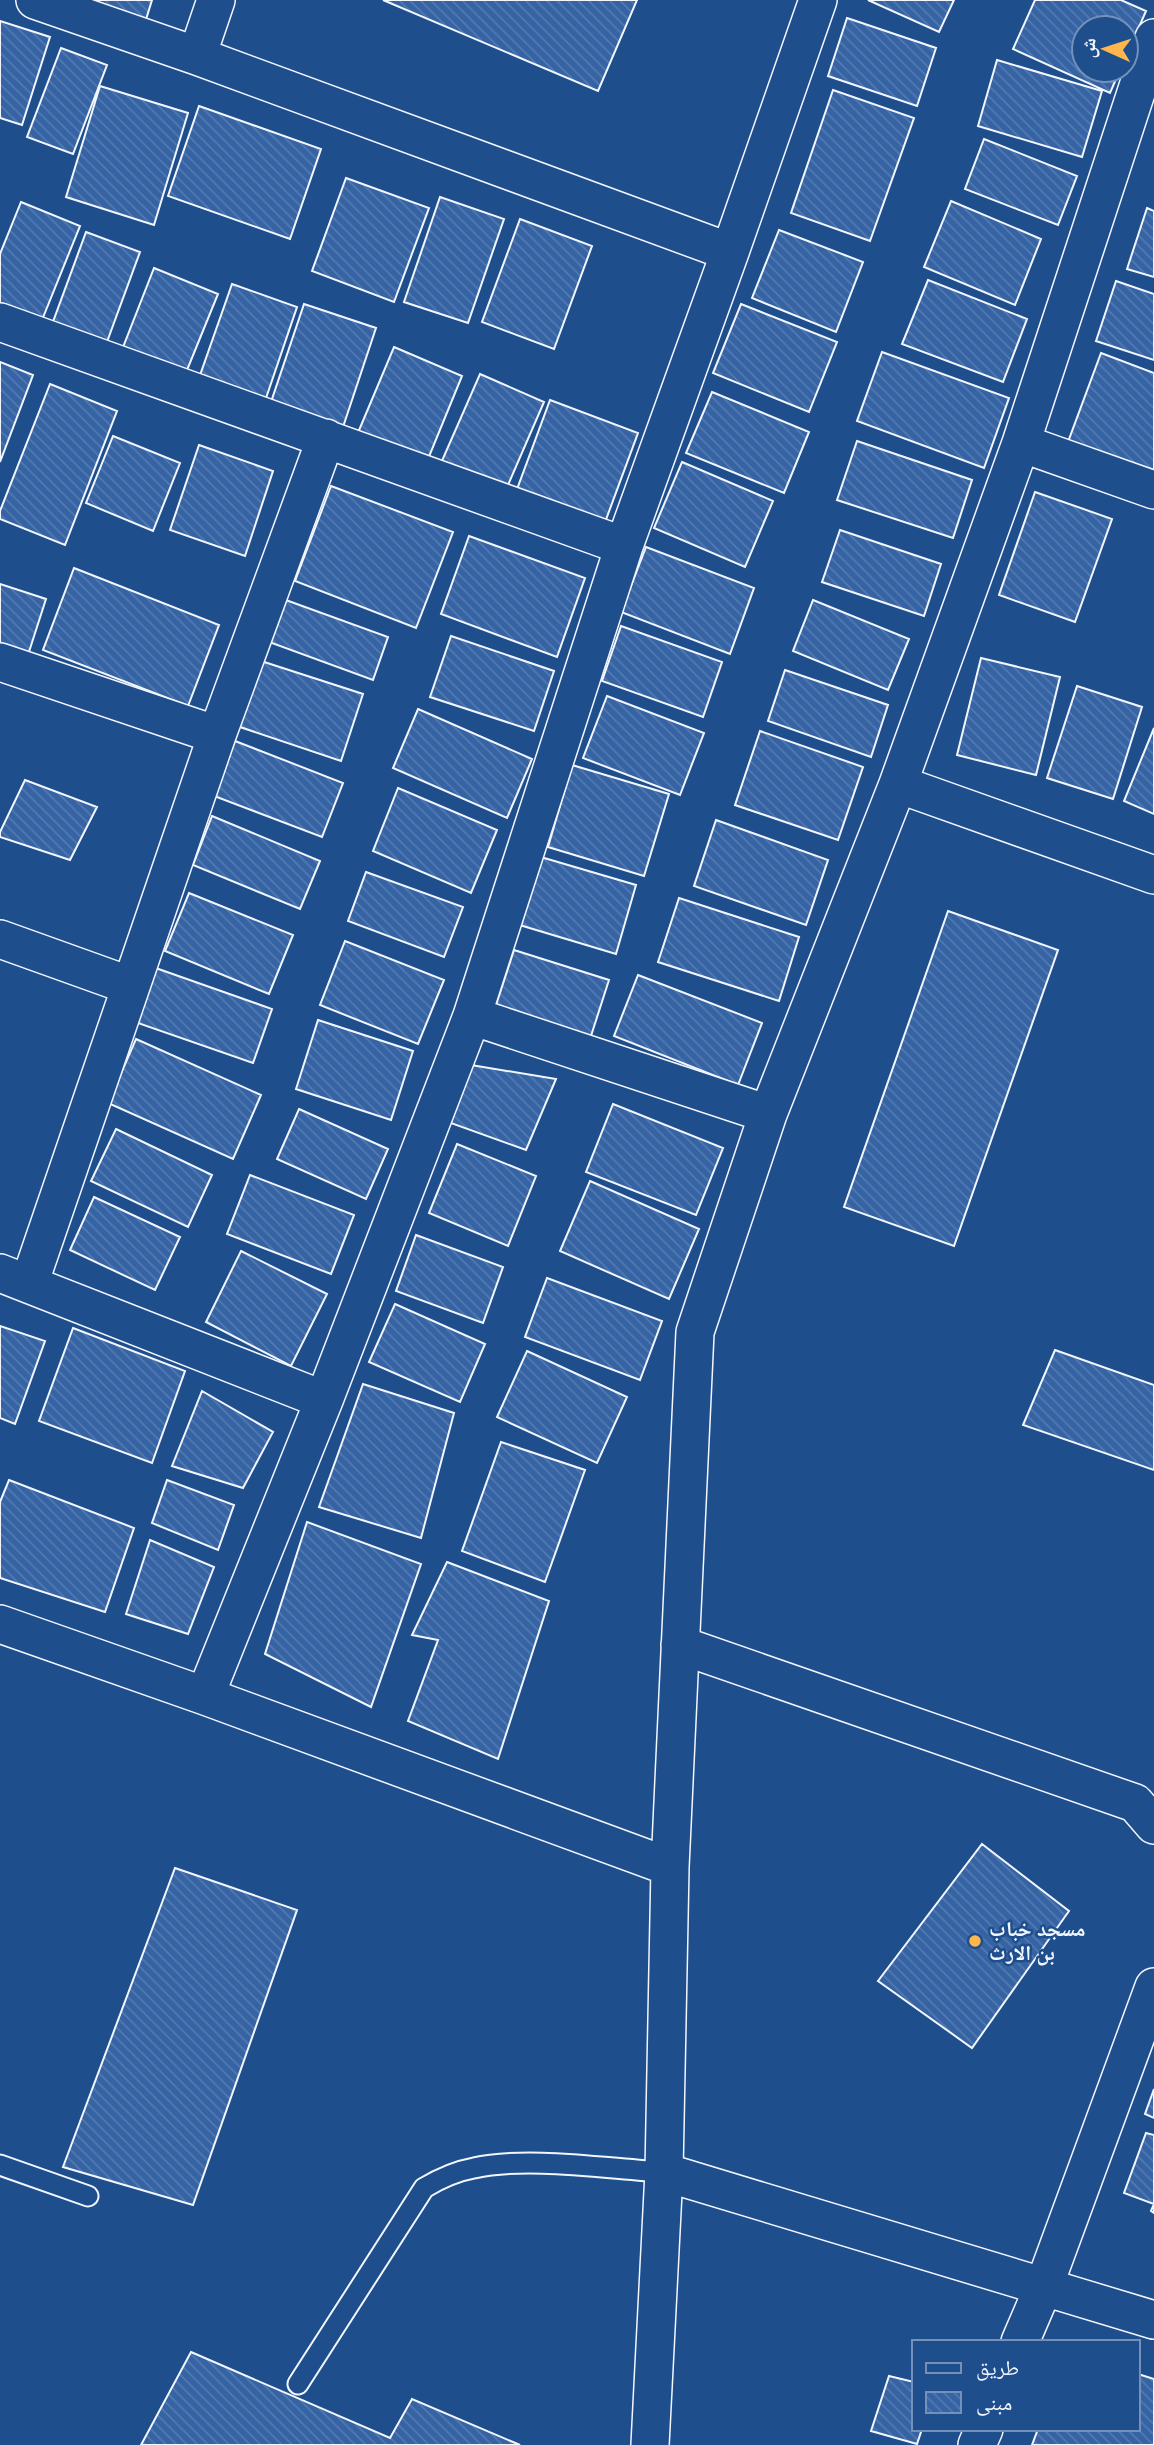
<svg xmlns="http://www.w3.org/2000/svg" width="1154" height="2445" font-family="Roboto,'Noto Naskh Arabic',sans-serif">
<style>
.building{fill:url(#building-back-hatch);stroke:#f2f6ff;stroke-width:2}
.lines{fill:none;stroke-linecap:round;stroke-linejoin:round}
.service-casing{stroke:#f2f6ff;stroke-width:23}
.minor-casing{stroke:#f2f6ff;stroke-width:40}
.service{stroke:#1f4e8c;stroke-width:19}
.minor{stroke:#1f4e8c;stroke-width:37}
.poi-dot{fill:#ffb74d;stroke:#1f4e8c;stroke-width:2.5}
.labels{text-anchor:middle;stroke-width:5;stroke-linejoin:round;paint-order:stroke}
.poi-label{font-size:21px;font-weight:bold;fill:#f2f6ff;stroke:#1f4e8c;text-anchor:start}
</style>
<defs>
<pattern id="building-back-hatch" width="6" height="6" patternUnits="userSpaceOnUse" patternTransform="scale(1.75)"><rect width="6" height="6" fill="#3563a3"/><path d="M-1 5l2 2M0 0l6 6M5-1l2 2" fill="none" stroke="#537ab1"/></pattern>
</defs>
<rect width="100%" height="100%" fill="#1f4e8c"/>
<path class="building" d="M59,0H152L144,26Z
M383,0H637L598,91Z
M868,0H954L939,32Z
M1035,0H1121L1146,11L1126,57V28H1084V70H1120L1110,93L1013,49Z
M847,18L936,48L917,106L828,76Z
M0,21L50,37L22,125L0,118Z
M61,48L107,65L73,154L27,137Z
M997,60L1102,91L1082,157L978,126Z
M100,86L188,113L154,225L66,197Z
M833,90L914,118L870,241L791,213Z
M199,106L321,149L290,239L168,196Z
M984,139L1077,176L1058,225L965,189Z
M346,178L429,208L394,302L312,271Z
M440,197L504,219L468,323L404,302Z
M951,201L1041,239L1015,305L924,267Z
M21,202L80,226L42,320L0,303V254Z
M1147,208L1154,211V277L1127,269Z
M520,219L592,246L554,349L482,322Z
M779,230L863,262L836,332L752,298Z
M86,232L140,252L104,350L50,330Z
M154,268L218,294L183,380L120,355Z
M928,280L1027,319L1003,382L902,344Z
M1116,281L1154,294V360L1096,341Z
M232,284L297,307L264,404L198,381Z
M304,304L376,328L339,439L267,414Z
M741,304L837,342L809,412L713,373Z
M394,347L462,376L426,464L357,435Z
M882,352L1009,398L984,468L857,421Z
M1101,353L1154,373V475L1068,442Z
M0,362L33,375L0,462Z
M480,374L544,402L505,492L441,463Z
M50,384L117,411L65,545L0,519V511Z
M712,392L809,432L784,493L686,453Z
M550,400L638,433L604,525L516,492Z
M113,436L180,463L153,531L86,503Z
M857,441L972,480L953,538L837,500Z
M199,445L273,471L245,556L170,530Z
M682,462L773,501L745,567L654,528Z
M331,486L453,532L416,628L295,581Z
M1035,492L1112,519L1075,622L999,595Z
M840,530L941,564L924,616L822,582Z
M469,536L585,578L557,657L441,614Z
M646,547L754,588L730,654L621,612Z
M74,568L219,625L188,706L43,650Z
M0,584L46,599L27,658L0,649Z
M283,599L388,637L373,680L269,642Z
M813,600L909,639L888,690L793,651Z
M621,626L722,662L703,717L602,681Z
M451,636L554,671L534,731L430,697Z
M981,658L1060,677L1036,775L957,755Z
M258,660L363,694L341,761L237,726Z
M785,670L888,705L871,757L768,721Z
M1077,686L1142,707L1113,799L1047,778Z
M607,696L704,733L680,795L583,758Z
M418,709L532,759L507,818L393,768Z
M1154,728V814L1124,801Z
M760,731L863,767L838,840L735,805Z
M235,741L343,783L322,837L214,796Z
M572,765L669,794L644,876L548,847Z
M25,780L97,807L70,860L0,837V832Z
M398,788L497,830L471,893L373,851Z
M212,816L320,861L300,909L193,865Z
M716,820L828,860L806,925L694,886Z
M534,855L636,885L616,954L513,923Z
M366,872L463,907L444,957L348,921Z
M189,893L293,935L269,994L165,951Z
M679,898L799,937L779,1001L658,962Z
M948,911L1058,950L954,1246L844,1207Z
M345,941L444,980L418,1044L320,1005Z
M514,950L609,980L590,1039L495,1008Z
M150,966L272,1009L253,1063L132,1021Z
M638,975L762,1023L738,1085L614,1036Z
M318,1020L413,1051L391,1120L296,1089Z
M136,1039L261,1095L233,1159L108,1103Z
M471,1065L556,1079L526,1150L448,1122Z
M613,1104L723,1148L696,1215L586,1172Z
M299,1109L388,1149L366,1199L277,1159Z
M116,1129L212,1175L188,1227L91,1181Z
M457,1144L536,1176L508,1246L429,1213Z
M250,1175L354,1215L331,1274L227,1234Z
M590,1181L699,1229L669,1299L560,1251Z
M94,1197L180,1237L155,1290L70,1250Z
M416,1235L503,1267L483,1323L396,1291Z
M241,1251L327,1294L291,1366L206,1322Z
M547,1278L662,1321L640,1380L525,1337Z
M395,1304L485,1344L460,1402L369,1362Z
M0,1326L45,1341L15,1424L0,1418Z
M73,1328L185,1371L152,1463L39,1421Z
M1055,1350L1154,1385V1470L1023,1425Z
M527,1351L627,1397L597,1463L497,1417Z
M363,1384L454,1413L421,1538L319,1507Z
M202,1391L273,1432L243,1488L172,1466Z
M501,1442L585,1470L545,1582L462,1551Z
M9,1480L134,1528L105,1612L0,1578V1502Z
M167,1480L234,1505L218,1550L152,1523Z
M307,1522L421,1564L371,1707L265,1654Z
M150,1540L214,1567L188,1634L126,1614Z
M447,1562L549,1601L498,1759L408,1721L438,1640L412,1635Z
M982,1844L1069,1911L972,2048L878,1981Z
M175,1868L297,1910L193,2205L63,2167Z
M1154,2089V2118L1145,2114Z
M1146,2133L1154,2135V2213L1151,2211L1154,2204L1124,2193Z
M191,2352L390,2438L412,2399L520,2445H141Z
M1138,2374L1154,2379V2445H1032L1038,2429H1138Z
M889,2376L914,2382V2429H922L917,2444L871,2431Z"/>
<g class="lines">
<defs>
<path id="service" d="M0,2165L88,2196
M298,2384L424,2188C439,2179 457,2171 474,2168C528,2156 608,2169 664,2172"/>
<path id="minor" d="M35,0L197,56L730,252
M197,56L216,0
M0,322L624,546
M1021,443L1154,490
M0,662L217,735
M898,784L1154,875
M0,939L131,986
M472,1016L768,1114
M0,1273L324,1400
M29,1284L217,735L326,438
M0,1624L205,1696L670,1867
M680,1645L1135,1803L1154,1825
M205,1696L324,1400L472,1016L624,546L730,252L818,0
M664,2172L1154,2320
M1020,2342L1044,2286L1154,1987
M650,2445L664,2172L670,1867L695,1332L768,1114L898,784L1021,443L1154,38
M977,2445L984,2429"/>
</defs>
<use href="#service" class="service-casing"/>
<use href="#minor" class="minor-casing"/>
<use href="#service" class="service"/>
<use href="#minor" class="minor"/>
</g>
<circle class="poi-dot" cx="975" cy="1941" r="7"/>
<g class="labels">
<g class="poi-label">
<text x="989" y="1936">مسجد خباب<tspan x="989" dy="24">بن الارث</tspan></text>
</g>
</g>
<rect x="912" y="2340" width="228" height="91" fill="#1f4e8c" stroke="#7391ba" stroke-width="2"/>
<rect x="926" y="2363" width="35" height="10" fill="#1f4e8c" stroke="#7391ba" stroke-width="2"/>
<text x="976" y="2375" font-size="21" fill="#f2f6ff">طريق</text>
<rect x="926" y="2392" width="35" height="21" fill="url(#building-back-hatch)" stroke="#7391ba" stroke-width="2"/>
<text x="976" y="2410" font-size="21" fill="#f2f6ff">مبنى</text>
<g transform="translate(1105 49) rotate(273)"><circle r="33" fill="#1f4e8c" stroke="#7391ba" stroke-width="2"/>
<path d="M0-5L12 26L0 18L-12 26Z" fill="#ffb74d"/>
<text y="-10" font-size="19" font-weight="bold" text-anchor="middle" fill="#f2f6ff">ش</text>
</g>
</svg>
